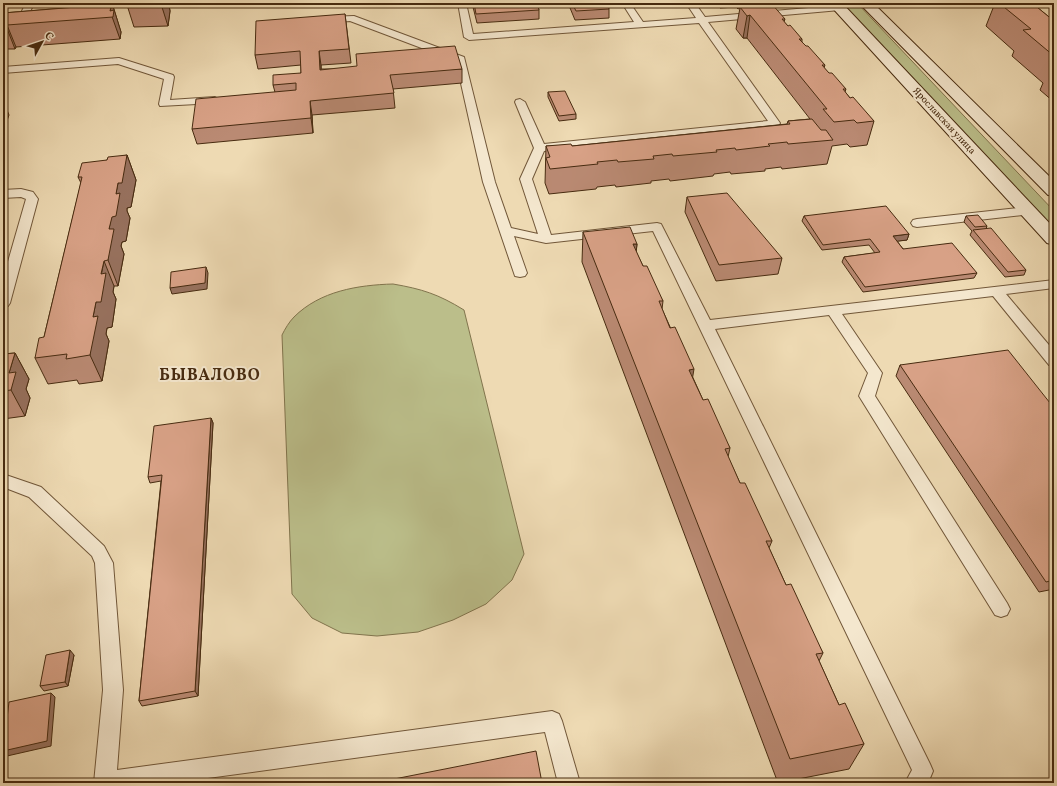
<svg xmlns="http://www.w3.org/2000/svg" width="1057" height="786" font-family="Vollkorn,serif">
<style>
.green{fill:#bbbe8a;stroke:#81744d}
.lines{fill:none;stroke-linecap:round;stroke-linejoin:round}
.lane-casing{stroke:#715739;stroke-width:2}
.secondary-casing{stroke:#472b10;stroke-width:2}
.lane{fill:#f4e7ce;fill-rule:evenodd}
.secondary{fill:#f4e7ce;fill-rule:evenodd}
.wall{fill:#ba8a73;stroke:#472b10}
.shaded-wall{fill:#97715e;stroke:#472b10}
.building{fill:#d8a186;stroke:#472b10}
.labels{text-anchor:middle;stroke-width:4;stroke-linejoin:round;paint-order:stroke}
.far-street-label{font-size:10px;fill:#472b10;stroke:#f4e7ce}
.district-label{font-size:16px;font-weight:bold;letter-spacing:1px;fill:#472b10;stroke:#f4e7ce}
</style>
<rect width="100%" height="100%" fill="#eedab3"/>
<filter id="stains"><feTurbulence type="fractalNoise" baseFrequency=".005" numOctaves="4"/><feColorMatrix values="0 0 0 0 .2 0 0 0 0 .09 0 0 0 0 .02 0 0 0 .5 -.17"/></filter>
<radialGradient id="worn" r=".72"><stop offset=".6" stop-color="#630" stop-opacity="0"/><stop offset="1" stop-color="#630" stop-opacity=".3"/></radialGradient>
<path class="green" d="M857,3L1054,211V232L843,4Z
M393,284C422,289 438,294 464,310L524,554L512,580L486,604L453,620L418,632L377,636L342,633L312,618L292,594L282,335C285,329 289,322 294,317C320,291 358,285 393,284Z"/>
<g class="lines">
<defs>
<path id="lane" d="M26,3H34L25,23L3,26V20L18,19Z
M458,3H466L473,34L634,22L622,3H630L643,22L696,18L686,3H695L705,17L843,5L845,7L843,9L840,10L708,22L780,123L779,125L544,151L532,179L551,235L657,223L661,224L710,320L1054,280V288L1006,294L1054,351V366L1049,365L993,296L842,314L882,373L875,396L1007,603L1010,609L1007,615L1001,617L995,615L859,396L868,373L829,315L715,329L930,764L933,771L928,783H905L912,770L653,231L546,243L514,236L527,273L525,276L520,277L515,276L483,182L456,61L350,21L326,23L321,20L326,17L354,16L464,57L495,182L511,228L538,234L520,179L534,148L515,102L516,100L520,99L525,102L544,144L768,121L699,23L469,40L464,37Z
M119,58L173,75L174,77L170,100L215,97L220,100L215,103L160,106L159,104L164,79L118,64L3,73V67Z
M21,189L33,192L38,199L10,303L8,306L3,307V279L26,199L21,197L3,198V190Z
M1028,207L1032,208L1034,211L1032,214L917,227L913,226L911,223L913,220L917,219Z
M3,474L41,487L104,546L113,563L123,690L117,770L552,711L559,714L562,721L580,783H558L545,732L171,783H94L103,690L95,563L92,556L29,497L3,487Z"/>
<path id="secondary" d="M828,3H842L1054,228V245L1047,243Z
M859,3H873L1054,181V196L1048,195Z"/>
</defs>
<use href="#lane" class="lane-casing"/>
<use href="#secondary" class="secondary-casing"/>
<use href="#lane" class="lane"/>
<use href="#secondary" class="secondary"/>
</g>
<path class="wall" d="M112,3L121,32L120,39L16,47L15,49H3V13L89,6Z
M127,3H171V5H169L170,11L168,26L134,27L127,5Z
M472,3H537L539,10V19L477,23Z
M568,3H607L609,9V18L575,20Z
M716,3H753L752,6L755,5V3L785,19L784,22L788,26L802,39V42L825,65L824,68L829,73L846,89L845,92L850,98L874,121L867,145L850,147L847,144L832,146L827,164L782,169L781,167L765,169V171L731,174L730,172L714,174L713,176L670,181L669,179L651,181V183L616,187L615,185L597,187L596,189L549,194L545,183L546,146H572L787,124L788,121L810,119L747,38H743L736,29L740,8L738,9L736,7L720,8Z
M995,3H1032L1054,21V102L1040,90L1043,83L1012,56L1014,51L986,26Z
M1046,3H1054V7H1051Z
M345,14L351,63L321,65V69H462V83L393,89L395,108L312,115L313,133L197,144L192,129L275,92L273,85L301,73V65L258,69L255,55Z
M548,92L576,114V119L559,121L548,97Z
M127,155L136,180L131,207L127,208V211L130,218L126,241L122,242L121,246L124,254L118,286H114L113,292L116,299L112,327L107,328L106,334L109,341L102,381L79,384L77,380L48,384L35,358L44,337L81,183L78,177L107,160Z
M687,197L782,258L778,274L716,281L685,212Z
M804,216L909,234L907,240L897,241L903,249L977,273L974,278L863,292L842,262L844,257L875,253L869,245L822,250L802,221Z
M966,216L987,226L986,229L1026,270L1024,275L1005,277L970,235L972,231L964,222Z
M583,232L637,244L636,252L643,266L663,301L662,309L703,400L730,448L728,457L740,483L772,541L769,548L786,585L823,653L819,661L839,705L864,744L849,769L778,783L582,262Z
M15,353L29,379L26,389L30,398L25,416L3,419V354Z
M900,365L1054,408V589L1039,592L896,376Z
M211,418L213,423L198,696L142,706L139,701L161,481L150,483L148,477Z
M74,655L68,686L44,691L40,686Z"/>
<path class="shaded-wall" d="M112,3L121,32L120,39L110,11Z
M162,3H171V5H169L170,11L168,26L161,4Z
M750,15L747,38H743L747,16Z
M7,25L16,47L15,49L6,26Z
M319,51L321,65L322,84L320,70Z
M310,101L312,115L313,133L311,118Z
M7,110L9,115L3,132V120Z
M127,155L136,180L131,207L127,208V211L130,218L126,241L122,242L121,246L124,254L118,286L108,260L109,229L118,183Z
M909,234L907,240L891,242L893,236Z
M633,244H637L634,274Z
M104,261L114,286L113,292L116,299L112,327L107,328L106,334L109,341L102,381L90,355L93,317Z
M206,267L208,273L207,289L172,294L170,288Z
M15,353L29,379L26,389L30,398L25,416L11,390L9,373Z
M694,369L689,399V370Z
M211,418L213,423L198,696L195,691Z
M70,650L74,655L68,686L65,682Z
M51,693L55,697L51,746L7,756L3,751Z"/>
<path class="building" d="M112,3L110,11L114,10L113,17L7,25L6,26H3V13L89,6V5Z
M127,3H162L161,4L127,5Z
M474,3H537L539,10L476,14Z
M572,3H607L609,9L576,11Z
M755,3H771L785,19H782L788,26L790,25L802,39H799L806,46H808L825,65H822L829,73H832L846,89H843L850,98L853,97L874,121L857,123L854,120L834,122L823,109H827L750,15L747,16L740,7L757,5Z
M999,3H1032L1054,21V26H1052L1054,28V56L1023,30L1031,29Z
M345,14L349,49L319,51L320,70L357,66L356,54L455,46L462,69L390,75L394,93L310,101L311,118L192,129L196,99L296,90V83L273,85V75L301,73L300,51L255,55L256,21Z
M565,91L576,114L559,116L548,92Z
M3,110H7L3,120Z
M812,119L821,130H826L833,140L788,144L787,142L768,144L770,146L736,150L735,148L716,150L717,152L673,156L672,154L653,156L654,159L618,162L617,160L597,162L598,164L550,169L546,158L550,157L546,146L571,144L572,146L790,124L788,121Z
M127,155L122,183H118L116,194L120,193L116,216L112,217L109,229H114L108,260L104,261L101,274L106,273L101,302H96L93,317L98,316L90,355L66,359L67,354L35,358L39,338L44,337L82,177H78L82,163L107,160L108,157Z
M727,193L782,258L719,265L687,197Z
M886,206L909,234L893,236L903,249L952,243L977,273L865,287L844,257L880,252L870,239L823,245L804,216Z
M978,215L987,226L975,227L966,216Z
M630,227L637,244H633L643,266H647L663,301H659L670,328L675,327L694,369L689,370L703,400L708,399L730,448L725,449L740,483H745L772,541H766L786,585L791,584L823,653L816,654L839,705L845,703L864,744L790,759L583,232Z
M991,228L1026,270L1008,272L973,230Z
M206,267L205,283L170,288L171,272Z
M1008,350L1054,408V580L1046,582L900,365Z
M15,353L9,373L16,372L11,390L3,391V354Z
M211,418L195,691L139,701L162,475L148,477L154,426Z
M70,650L65,682L40,686L46,655Z
M51,693L47,741L3,751L9,702Z
M536,751L542,783H374Z"/>
<g class="labels">
<g class="far-street-label">
<text transform="translate(945 120) rotate(47)" y="4">Ярославская улица</text>
</g>
<g class="district-label">
<text x="210" y="380">БЫВАЛОВО</text>
</g>
</g>
<rect width="1057" height="786" fill="none" stroke="#eedab3" stroke-width="16"/>
<rect x="4" y="4" width="1049" height="778" fill="none" stroke="#472b10" stroke-width="2"/>
<rect x="8" y="8" width="1041" height="770" fill="none" stroke="#472b10"/>
<g transform="translate(42 42) rotate(50)" stroke="#f4e7ce" stroke-width="3" paint-order="stroke">
<path d="M0-3L7 15L0 10L-7 15Z" fill="#472b10"/>
<text y="-6" font-size="11" font-weight="bold" text-anchor="middle" fill="#472b10">С</text>
</g>
<rect width="100%" height="100%" filter="url(#stains)"/>
<rect width="100%" height="100%" fill="url(#worn)"/>
</svg>
